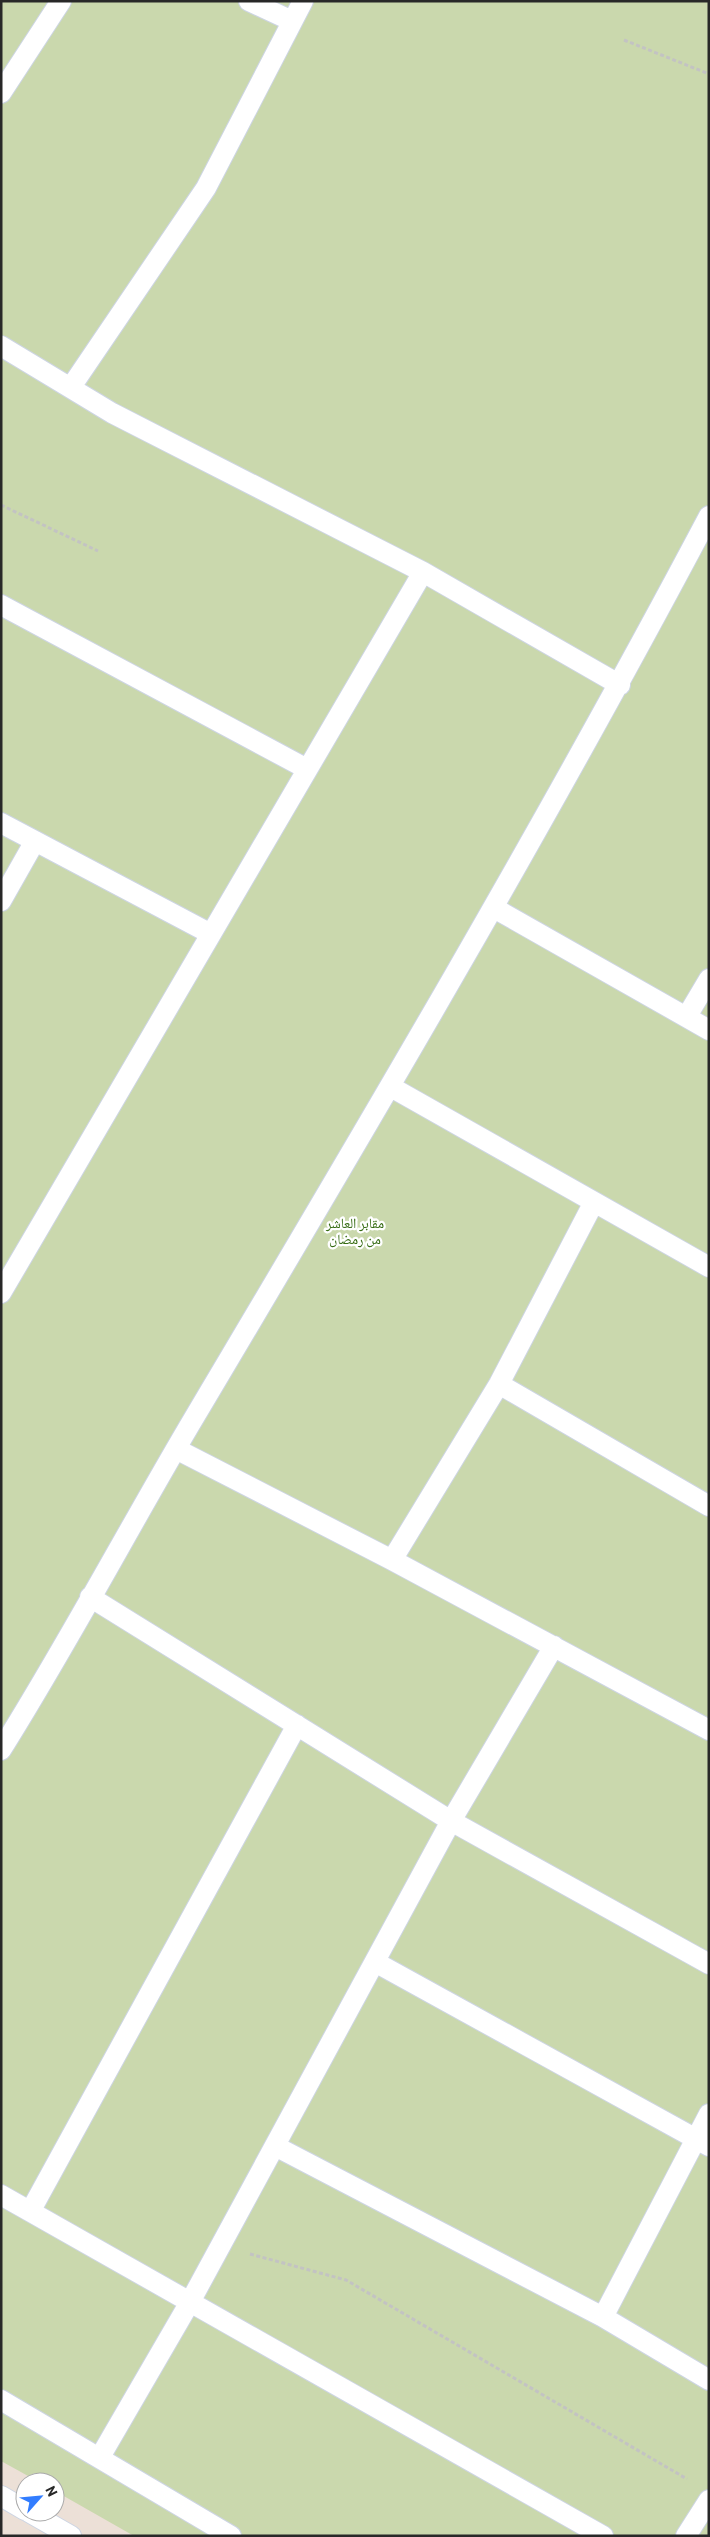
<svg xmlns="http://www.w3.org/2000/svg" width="710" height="2537" font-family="Barlow,'Noto Naskh Arabic',sans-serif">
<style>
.cemetery{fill:#cad8ad}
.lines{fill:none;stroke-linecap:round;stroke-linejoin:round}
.lane-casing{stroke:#cdd5e3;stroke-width:22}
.path{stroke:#c3c3c3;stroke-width:3;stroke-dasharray:4 2.5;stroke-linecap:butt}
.lane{stroke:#fff;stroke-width:20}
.labels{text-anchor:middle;stroke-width:4.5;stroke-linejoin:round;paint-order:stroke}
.park-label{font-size:14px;fill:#356b12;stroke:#fff}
</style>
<rect width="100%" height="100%" fill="#ece0d7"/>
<path class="cemetery" d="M1,1H709V2536H134L55,2491V2482H39L1,2461Z"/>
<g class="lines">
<defs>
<path id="lane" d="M249,1L292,21
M1,93L61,1
M1,346L112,413L423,572L620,685
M71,387L206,188L303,1
M1,605L307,769
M1,823L211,934
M1,901L35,841
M494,908L709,1030
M687,1016L709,979
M391,1087L709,1267
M1,1293L423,572
M499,1384L709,1506
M176,1449L392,1560L709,1730
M392,1560L499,1384L594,1202
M90,1597L451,1821L709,1964
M1,1750C67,1645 125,1535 188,1428C367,1127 545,826 709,516
M375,1962L709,2146
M275,2146L603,2317L709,2380
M1,2195L603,2536
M31,2210L297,1725
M603,2317L709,2114
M1,2400L231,2536
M100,2457L190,2302L451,1821L554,1646
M1,2496L25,2510
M29,2512L71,2536
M686,2536L709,2500"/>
</defs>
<use href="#lane" class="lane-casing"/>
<path class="path" d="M624,40L709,74
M1,505L98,551
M250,2254L346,2280L687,2479"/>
<use href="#lane" class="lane"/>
</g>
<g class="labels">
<g class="park-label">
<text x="355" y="1228">مقابر العاشر<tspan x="355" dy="16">من رمضان</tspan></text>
</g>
</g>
<rect width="710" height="2537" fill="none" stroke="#282828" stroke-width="5"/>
<g transform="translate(40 2497) rotate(63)"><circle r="24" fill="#ffffff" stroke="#a9a9a9"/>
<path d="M0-4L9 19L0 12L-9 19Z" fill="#327dff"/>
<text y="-8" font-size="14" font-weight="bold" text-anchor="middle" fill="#282828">N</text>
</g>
</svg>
